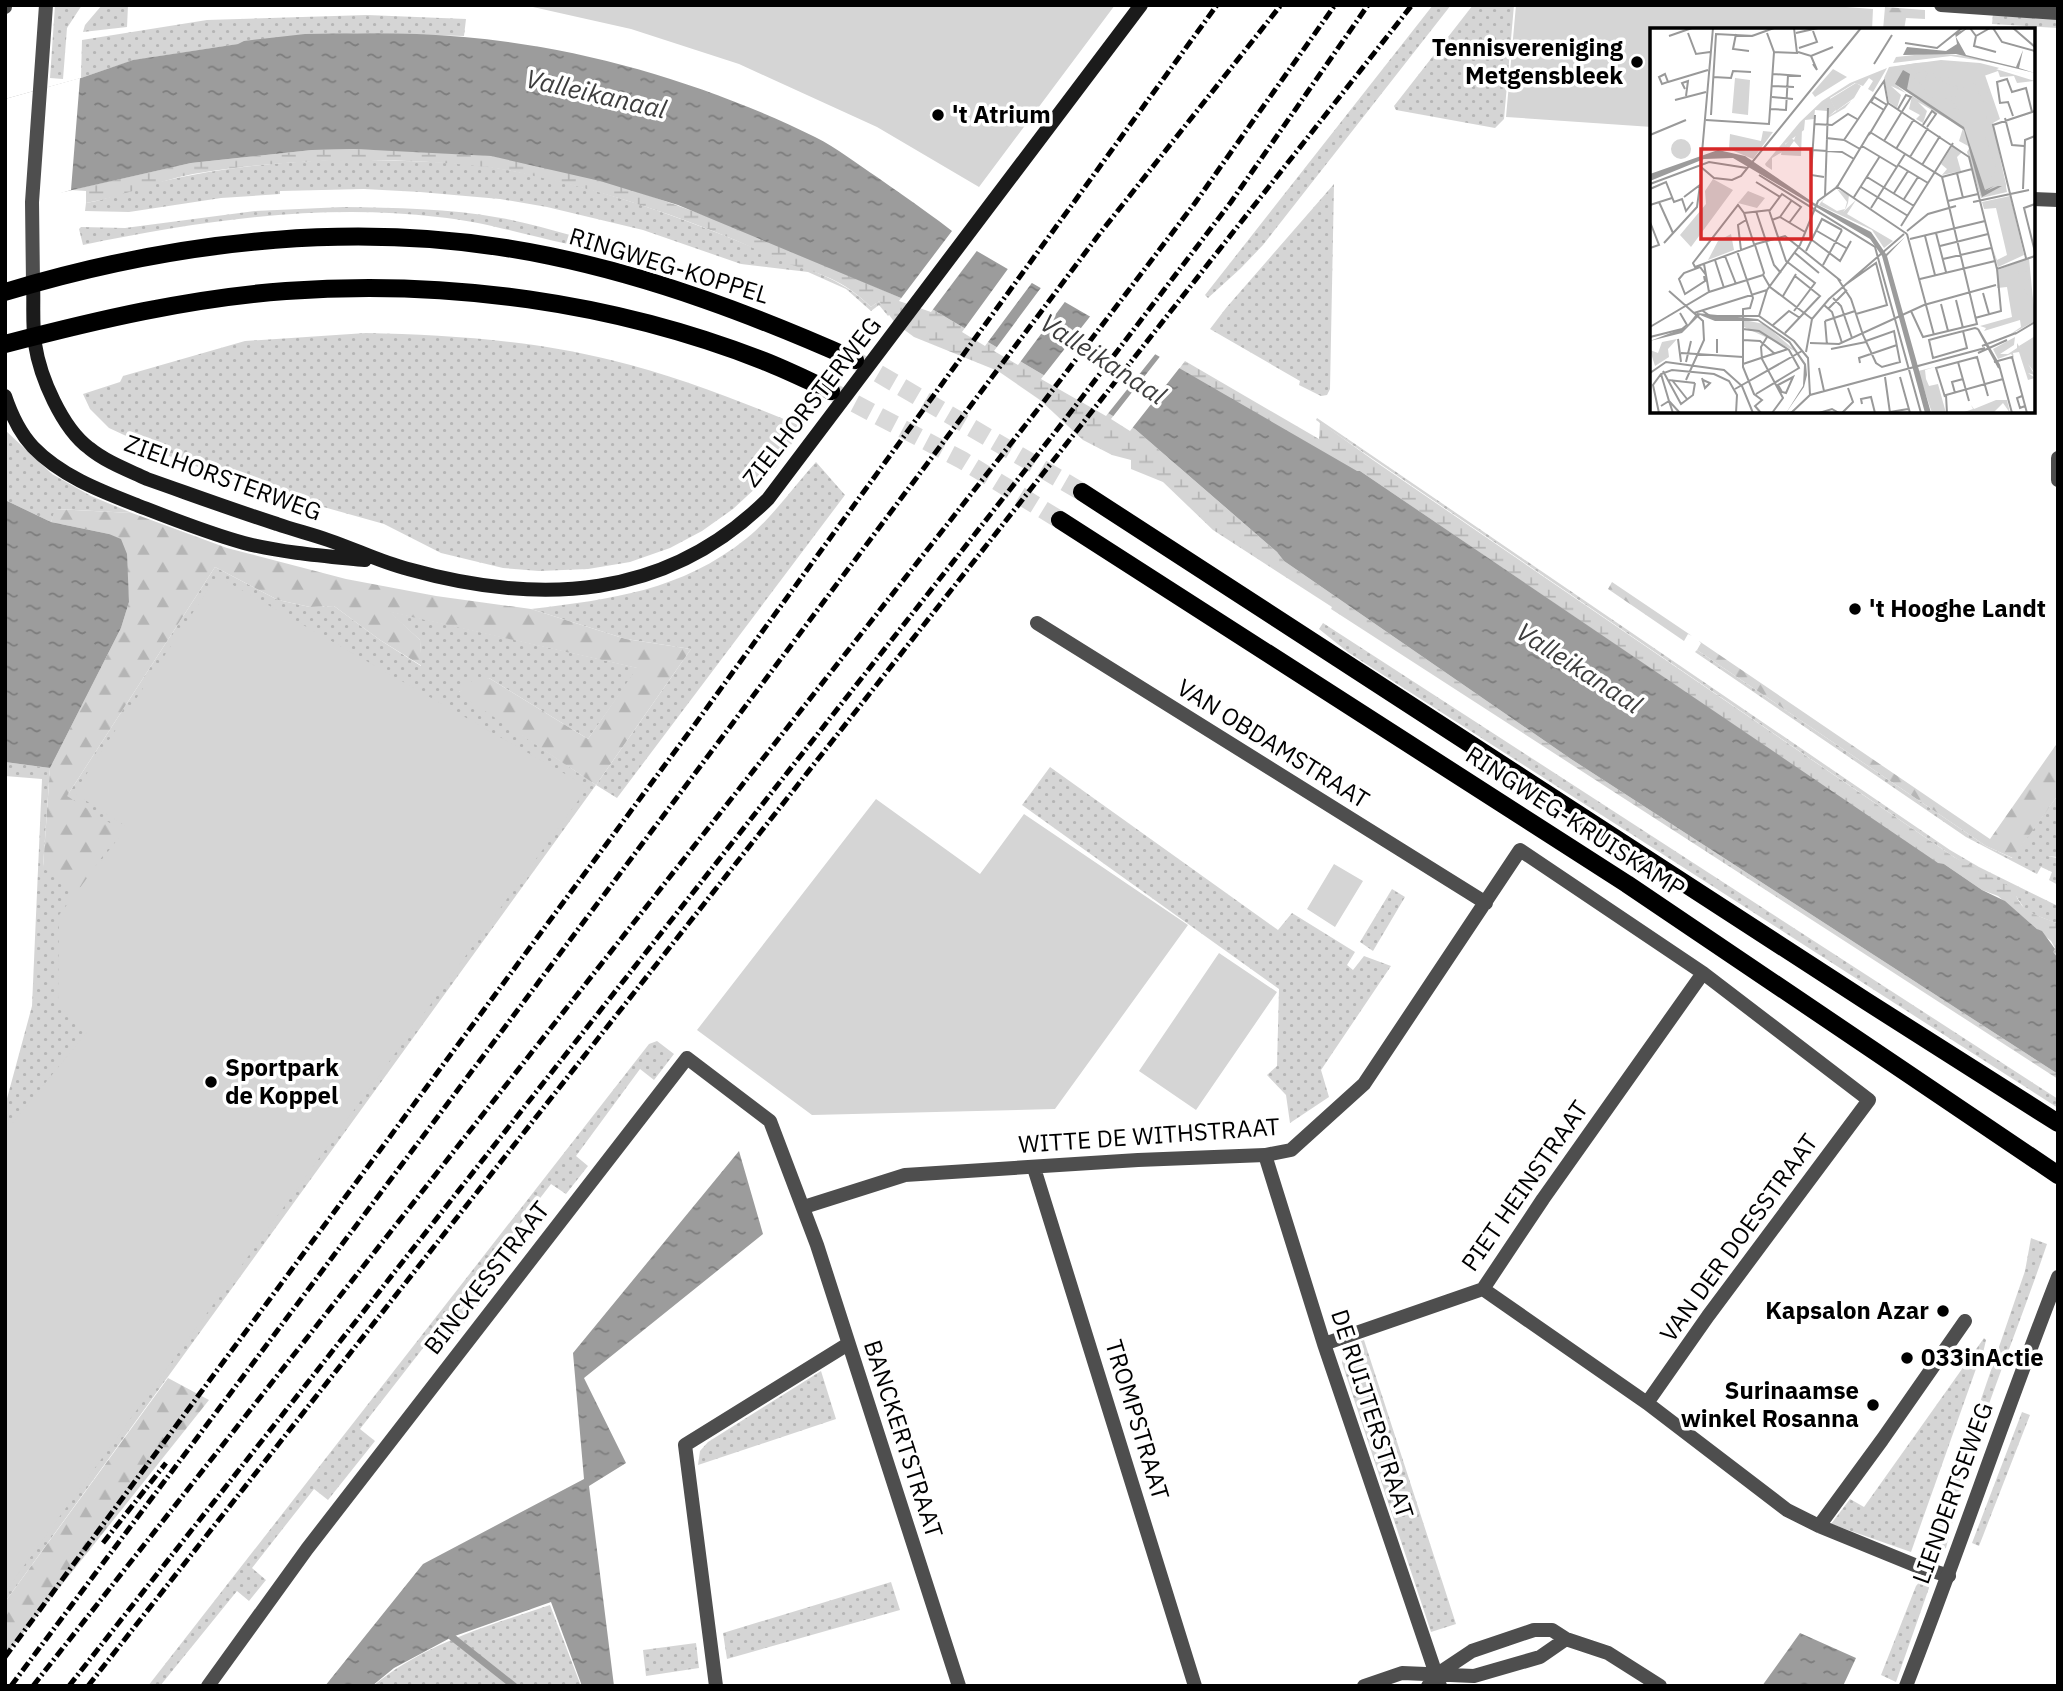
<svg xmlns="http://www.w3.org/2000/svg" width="2063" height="1691" font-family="'IBM Plex Sans',sans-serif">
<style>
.grass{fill:url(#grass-dots)}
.forest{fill:url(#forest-firs)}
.wetland{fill:url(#wetland-marsh)}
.garden{fill:#d5d5d5}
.water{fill:url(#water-ripples)}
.pier{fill:#fff}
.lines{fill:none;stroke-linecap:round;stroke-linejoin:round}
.stream{stroke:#9c9c9c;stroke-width:7}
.primary-tunnel{stroke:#d9d9d9;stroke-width:18;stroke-dasharray:18 9;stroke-linecap:butt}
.minor{stroke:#4e4e4e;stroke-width:14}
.tertiary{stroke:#4e4e4e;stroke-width:14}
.secondary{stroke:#1b1b1b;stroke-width:14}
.primary{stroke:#000;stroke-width:18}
.rail{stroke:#000;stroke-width:5;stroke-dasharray:10 3.5 2 3.5;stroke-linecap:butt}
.poi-dot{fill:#000;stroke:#fff;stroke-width:2.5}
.labels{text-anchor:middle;stroke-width:7;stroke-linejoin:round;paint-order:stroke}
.poi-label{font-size:24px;font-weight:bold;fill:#000;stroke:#fff;text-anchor:start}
.street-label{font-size:24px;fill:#000;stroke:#fff}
.water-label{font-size:26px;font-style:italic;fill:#3d3d3d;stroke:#fff}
.inset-road{fill:none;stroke:#999;stroke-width:2}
.view{fill:#d62828;fill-opacity:0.15;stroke:#d62828;stroke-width:3.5}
.inset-edge{fill:none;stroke:#000;stroke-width:3.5}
</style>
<defs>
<pattern id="grass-dots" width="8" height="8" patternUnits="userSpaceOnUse" patternTransform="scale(1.75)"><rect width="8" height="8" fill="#d5d5d5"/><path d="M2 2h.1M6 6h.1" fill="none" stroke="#b5b5b5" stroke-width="1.8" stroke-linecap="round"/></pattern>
<pattern id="forest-firs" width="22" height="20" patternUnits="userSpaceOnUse" patternTransform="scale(1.75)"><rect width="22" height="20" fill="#d5d5d5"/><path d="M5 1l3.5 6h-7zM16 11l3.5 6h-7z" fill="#b5b5b5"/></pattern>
<pattern id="wetland-marsh" width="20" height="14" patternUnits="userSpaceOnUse" patternTransform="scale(1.75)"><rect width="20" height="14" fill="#d5d5d5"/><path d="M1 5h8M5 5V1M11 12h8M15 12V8" fill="none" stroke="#b5b5b5"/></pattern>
<pattern id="water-ripples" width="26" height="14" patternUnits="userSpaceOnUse" patternTransform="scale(1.75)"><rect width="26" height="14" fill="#9c9c9c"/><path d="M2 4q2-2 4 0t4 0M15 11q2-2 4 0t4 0" fill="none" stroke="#7d7d7d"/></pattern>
</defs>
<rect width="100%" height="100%" fill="#fff"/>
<path class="grass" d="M55,5H82L67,28L63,79L50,78Z
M102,5H128L127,27L83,32L85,25Z
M1433,5H1451L1263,245L1240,269L1208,298L1205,295Z
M1473,5H1514L1504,119L1495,128L1396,110L1394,106Z
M1993,14L2058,18V28L1992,24Z
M367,15L466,19L464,36L357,33L239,44L134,60L81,78L82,40L207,20Z
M353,159C399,162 446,160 491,167C588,183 679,216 769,254C808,271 839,276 871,307L879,301L890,314L888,316L879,305L871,311L846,289L808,272L741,264L643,230L547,207L500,199L420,192L364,189L280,191V194L221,198L129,212L85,211L86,203C111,199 134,187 159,182C222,167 289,161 353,159Z
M1334,184L1330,389L1327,395L1321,396L1299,385L1300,381L1210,329L1226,308Z
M343,207C395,208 449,208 501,218C524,222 547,229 570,235L568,244C525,235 481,221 438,217C319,203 199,221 83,245L79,229L81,227L125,228L255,211Z
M366,333C448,335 531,340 611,360C677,376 740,401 803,427L776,467L760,484L733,509L702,531L670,548L630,562L588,569L539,571L503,568L441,553L384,524L288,497L180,461L109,428L90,409L83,394L120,382L123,376L245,341Z
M1317,418L1950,850L1979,867L2058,906V924L2026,911L2016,896L1954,857L1316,420Z
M5,430L52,474L91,496L132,513L56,509L51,522L5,500Z
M816,462L845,495L617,798L596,785L5,1602V1106L32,1006L42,779L5,776V762L50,768L43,867L67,796L215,567L278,600L310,607L334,606L380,640L421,666L420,640L388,611L638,668L588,739L489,678L459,692L596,785L691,649L626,639L531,609C612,599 681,591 747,538C770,520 796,484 816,462Z
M1323,623L2058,1099V1108L1349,653L1319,629Z
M1697,650L1986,846L2012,858L2058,795V857L2046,856L2058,858V885L2049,880L2052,872L2041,867L2037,874L1966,837L1695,652Z
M1050,767L1278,930L1292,913L1355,952L1347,965L1353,970L1364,956L1391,966L1321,1070L1329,1097L1290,1123L1286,1095L1267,1075L1277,1066L1279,989L1022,805Z
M1392,889L1405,897L1373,951L1360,942Z
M657,1041L674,1054L654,1080L640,1069L576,1156L588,1166L566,1194L551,1184L489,1264L502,1275L455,1335L441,1325L360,1429L375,1441L328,1500L314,1489L252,1568L266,1580L249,1601L237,1591L160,1686H148L649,1044Z
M2031,1238L2047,1244C2022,1318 1992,1391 1968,1465C1959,1492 1953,1521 1946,1548L1928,1554L2025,1271Z
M1984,1338L1986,1340L1980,1366H1977L1911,1552L1831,1524L1850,1499L1864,1507Z
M1364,1340L1456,1624L1431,1632L1342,1363L1344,1350L1350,1345Z
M821,1371L836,1419L698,1465L700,1451L708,1442Z
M2022,1412L2030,1415L1979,1546L1972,1543Z
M1922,1579H1928L1929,1588L1896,1682L1881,1675L1916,1586Z
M891,1582L900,1610L727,1659L723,1633Z
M550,1605L581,1686H373C424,1644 488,1626 550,1605Z
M696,1643L699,1668L646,1676L643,1650Z"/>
<path class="forest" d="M1885,7L1925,10V19L1906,18L1904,30H1883Z
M55,509L132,513L227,548L346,579L436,596L531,609L626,639L691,649L596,785L458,693L473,680L489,678L588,739L637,668L390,612L420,640L422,666L380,640L334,606L310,607L278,600L215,567L67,796L121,830L78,891L43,868L50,768L121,628L129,602L128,591L109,534L51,522Z
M1612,582L1692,636L1688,634L1684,641L1608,589Z
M1699,641L1990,839L2058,742V795L2013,858L1986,846L1697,650L1701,643Z
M168,1378L209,1400L5,1656V1602Z"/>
<path class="wetland" d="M354,149C399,151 447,150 491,156C635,178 768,241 901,298L932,309L1135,429L1278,553L1284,561L1571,759L2058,1074V1079L1331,609L1332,607L1213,530L1163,482L1131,469V460L1112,455L1083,440L1040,400L998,371L914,337L895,323L879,301L871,307C847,284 829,276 798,267C777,260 756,249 735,240C678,216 620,197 560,182C536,177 512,170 487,167C390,156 289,158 193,174C156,181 122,197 86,203V191L71,190L191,163L312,150Z
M1185,361L1319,439L1320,422L1373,460L1954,857L2014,889C2020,914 2037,914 2058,924V958L2052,953L2055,948L2051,941L1998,896L1982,890L1944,864H1938L1360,471L1357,472L1179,369Z"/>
<path class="garden" d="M524,5H1115L979,187L877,127L739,64L631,29Z
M1516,5H1819L1873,9L1872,30H1652V127L1506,117Z
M217,576L588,787L5,1592V1132L88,1031L58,1006L59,915L127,827L74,793Z
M876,799L980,874L1024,814L1188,925L1055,1109L812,1115L697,1030Z
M1334,864L1363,881L1335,927L1307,909Z
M1219,953L1277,992L1196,1110L1139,1071Z"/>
<path class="water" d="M305,34C358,33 411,32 464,37C583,47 708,84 815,137C837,148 857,164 877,177C911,201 944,223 975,250L1357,471H1360L1938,863L1944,864L1982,890L2005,901L2037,929L2042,931L2055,949L2053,952L2058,958V1074L1571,759L1284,561L1277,552L1135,429L932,309L901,298L678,205L600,181L491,156L354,149L312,150L191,163L59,193L5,99L81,78L133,60L238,44L244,41Z
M5,500L51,522L109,534L121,539L127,554L129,602L121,628L50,768L5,762Z
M739,1151L763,1234L584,1378L626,1463L589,1486L614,1686H582L551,1602L452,1637L394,1668L372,1686H325L423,1564L584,1479L573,1353Z
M1800,1633L1856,1658L1843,1686H1762Z"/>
<path class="pier" d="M80,78L71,190L5,210V99Z
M955,227L979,248L931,312L899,301Z
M1010,266L1034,280L985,346L962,332Z
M1043,285L1067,299L1018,365L994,351Z
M1092,314L1157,352L1106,416L1041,379Z
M1162,354L1181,366L1130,431L1111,419Z"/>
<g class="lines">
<path class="stream" d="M452,1637L514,1686"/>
<path class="primary-tunnel" d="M855,360L1082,492
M831,391L962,460L1060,520"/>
<path class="minor" d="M1941,5L2058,13
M2033,199L2058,200
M2058,458V480
M1037,623L1486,903
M1265,1155L1324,1344L1440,1686
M1034,1168L1195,1686
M804,1207L905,1175L1138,1160L1265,1155L1291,1150L1364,1084L1520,850L1703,973L1869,1100L1708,1316L1647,1403
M1483,1289L1647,1403L1787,1510L1819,1526L1917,1566L1949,1576
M1324,1344L1483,1289L1543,1199L1703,973
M1819,1526L1882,1440L1965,1321
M208,1686L307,1549L687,1058L770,1121L817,1245L959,1686
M716,1686L685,1445L848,1344
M1364,1686L1402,1673L1474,1676L1540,1657L1566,1639
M1428,1686L1436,1675L1472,1651L1534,1630H1552L1566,1639L1608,1653L1660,1686"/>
<path class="tertiary" d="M5,7V5
M33,283L32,202L46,5
M1906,1686C1959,1550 2005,1412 2058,1277"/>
<path class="secondary" d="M33,283C34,303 32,324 35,344C40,377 62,428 89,448C106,462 128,470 147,479C190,494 233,510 277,524C294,530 311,534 328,540C355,549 380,562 408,569C540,606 666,600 768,499L1141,5
M5,396C11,414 19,432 33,447C60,475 98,490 134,504C170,518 207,533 244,543C284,553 325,556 365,560"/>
<path class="primary" d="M5,292C180,239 369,218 550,256C656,278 756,316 855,360
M5,344C97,320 190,298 286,291C446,279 614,302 764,361C787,370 809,381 831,391
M1082,492L1866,1001L2058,1123
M1060,520L1627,884L2058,1175"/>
<path class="rail" d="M103,1543L166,1463
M5,1657L693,727L1217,5
M11,1686L1097,237L1281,5
M33,1686L1042,404L1195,203L1335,5
M69,1686L1067,417L1231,202L1368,5
M88,1686L1412,5"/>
</g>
<g class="poi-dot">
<circle cx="1637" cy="62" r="7"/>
<circle cx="938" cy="115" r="7"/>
<circle cx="1855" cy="609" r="7"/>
<circle cx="211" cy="1082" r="7"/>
<circle cx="1943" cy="1311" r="7"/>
<circle cx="1907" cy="1358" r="7"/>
<circle cx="1873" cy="1405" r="7"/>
</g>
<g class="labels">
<g class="poi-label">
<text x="1623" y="56" text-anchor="end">Tennisvereniging<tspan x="1623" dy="28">Metgensbleek</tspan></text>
<text x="952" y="123">'t Atrium</text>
<text x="1869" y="617">'t Hooghe Landt</text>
<text x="225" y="1076">Sportpark<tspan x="225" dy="28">de Koppel</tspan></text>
<text x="1929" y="1319" text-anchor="end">Kapsalon Azar</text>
<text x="1921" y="1366">033inActie</text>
<text x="1859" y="1399" text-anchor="end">Surinaamse<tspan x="1859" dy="28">winkel Rosanna</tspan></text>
</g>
<g class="street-label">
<text transform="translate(669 266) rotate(17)" y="8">RINGWEG-KOPPEL</text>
<text transform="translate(812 402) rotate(-52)" y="8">ZIELHORSTERWEG</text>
<text transform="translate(223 478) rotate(20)" y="8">ZIELHORSTERWEG</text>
<text transform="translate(1273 744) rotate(32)" y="8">VAN OBDAMSTRAAT</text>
<text transform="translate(1575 822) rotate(33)" y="8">RINGWEG-KRUISKAMP</text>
<text transform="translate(1149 1136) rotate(-4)" y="8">WITTE DE WITHSTRAAT</text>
<text transform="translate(1525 1186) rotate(-55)" y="8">PIET HEINSTRAAT</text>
<text transform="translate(1739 1238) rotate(-54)" y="8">VAN DER DOESSTRAAT</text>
<text transform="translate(487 1278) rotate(-52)" y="8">BINCKESSTRAAT</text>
<text transform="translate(1372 1414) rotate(72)" y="8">DE RUIJTERSTRAAT</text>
<text transform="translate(1137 1420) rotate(73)" y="8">TROMPSTRAAT</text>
<text transform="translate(903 1439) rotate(72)" y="8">BANCKERTSTRAAT</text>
<text transform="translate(1953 1493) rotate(-70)" y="8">LIENDERTSEWEG</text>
</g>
<g class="water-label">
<text transform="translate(596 94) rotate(13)" y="9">Valleikanaal</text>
<text transform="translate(1103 359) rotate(33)" y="9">Valleikanaal</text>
<text transform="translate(1579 668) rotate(33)" y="9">Valleikanaal</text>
</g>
</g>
<g transform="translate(1650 28)">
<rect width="385" height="385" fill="#fff"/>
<path d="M291,32L330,35L385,49L349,40L335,47L350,91L343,95L357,164L331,170L317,124L320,119L309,113L313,100L268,74L277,83L273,95L266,91L270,87L259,81L262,68L283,80L245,56L256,65L241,58L251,67L247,80L239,74L234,50L239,39ZM237,40L223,64L218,61L223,53L219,50L213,58L205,55L180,70L186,82L179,88L201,73L195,80L178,90L177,83L165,82L164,91L155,92L154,102L135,116L139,120L122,130V142L116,138L115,136L150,94L172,73L200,55ZM183,41L197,49L165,69L162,65ZM85,50L100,52L98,87L82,85ZM303,117L312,124L307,129L311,143L292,147L297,141L291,136ZM187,161L199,167L198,175L196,180L193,184L206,172L197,186L243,213L234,220L222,202L169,177L171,174L176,169L172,174L187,183L195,181L197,174ZM360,168L374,227L348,239L343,221L347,232L357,227L346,180L334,181L332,174ZM81,206L84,222L58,232L68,213ZM379,230L385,293L356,309L371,299L370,292L334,303L336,300L330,298L362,289L357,259L347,260L348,242ZM94,292L114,296L147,324L94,299ZM385,308V345L378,336L385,347L378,345L385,350L378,352L369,324L363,325L364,330L361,326L348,331L343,321L365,309L364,317L350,326H358L367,320V315L372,323L369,318ZM27,311L18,321L19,329L5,338L0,322L8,325L12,314ZM285,339L275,342L276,351L279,358L288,356L296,385H282L268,343ZM346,372H357L360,385L353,375L343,385H311L323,381L321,377L324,381Z" fill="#d5d5d5"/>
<path d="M283,25L317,28L345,35L301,28L243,35L246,29ZM283,34L333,37L385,53L367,55L364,48L350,49L348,43L331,49L349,90H343L334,63L323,54L334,75L337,91L330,92L327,71H322L313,53L314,62L299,54L301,44L297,53L264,36L260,38L270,42L268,47L263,40L240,45L243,39L266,35ZM272,42L313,64H294L308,68L299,69L309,82L299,79L300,74L292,67L284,79L281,77L285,72L274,63L276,57L272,62L273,57L264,52L265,48L274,54L277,47ZM340,92L356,156V164L348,163L352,157L346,159L341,149L347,141L334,107L336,97L330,96ZM372,233L380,254L385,287L365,236Z" fill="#d5d5d5"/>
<path d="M206,55L211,58L204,70L186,83L180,71ZM149,99L152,100L151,128L131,127L132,120L151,121L144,113L139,120L135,117L141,110L144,112ZM113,103L123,104L103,131L79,121L80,106L111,113ZM21 121a10 10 0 1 1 20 0a10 10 0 1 1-20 0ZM63,151L83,162L41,219L30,207L56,176L55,163ZM98,163L115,170L107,180L88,175Z" fill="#d5d5d5"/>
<path d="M318,0L306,9L316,27L366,39L373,22L369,40L385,45L306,26L253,27L257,19L296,23L307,16L305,5ZM253,42L260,46L257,61L314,99L335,162L344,158L336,163L348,158H352L332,169L314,102L245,56ZM68,122L95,128L164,175L221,204L236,226L255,209L237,228L281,385H275L232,228L220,211L83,130L54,131L0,153V146ZM47,285L108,291L140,313L156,336L157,347L154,359L136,385L153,358L154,337L139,315L108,293H65L50,287L32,305L0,313L36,299Z" fill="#9c9c9c"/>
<path class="inset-road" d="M320,0L326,8L340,0M343,0L352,14L385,23M363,0L385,19M38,5L46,26L60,24M146,5L168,0M86,6L83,21L99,23M19,8L42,0M102,8L124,0M326,8L324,18L346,24M255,15L287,20L312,0M149,20L167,14L163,3M124,24L147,25L144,0M148,24L161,28L183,19M161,28L167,42L163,36M224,36L242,7M15,46L18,54L12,56L9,49ZM123,46L151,48M63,49L81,50L83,43L101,44M18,54L58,42M122,58L144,59M35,61L32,55L38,53L36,68M122,69L143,71M25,72L56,64M238,75L319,129L347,241L351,283L325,290M121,81L136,82L138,47M234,82L221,74L224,69L237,77M61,87L66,6L104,8M165,87L161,147L174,149M363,88L358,74L350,75L347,54L357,51L362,64L376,60L382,84M355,90L362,117L374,118M56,92L119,96L124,24L117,5M164,96L182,97L198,86L207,91M273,97L282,83L286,86L277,99M220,104L292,149L327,296L273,309L261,283M0,107L36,92M176,110L194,112L210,121M194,112L234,53L238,75L219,107M234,113L261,69L256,67L248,81M212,118L247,139M246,121L264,91M162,122L192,124L204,131M260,129L278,100M51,136L63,0M248,137L278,155M272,137L290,108M51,139L64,150L82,152L91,148L211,0M307,145L313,170M109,147L225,219L271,385M217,149L264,178M292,149L322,141M106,154L130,169M0,156L59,134L97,140M186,158L257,206M211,159L258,188M0,161L16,154L24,174L32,171L36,183L43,174M373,161L375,112L385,108M244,165L258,143M175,168L178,80M204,169L230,128M254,171L268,149M298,173L328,166M9,174L23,205M323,174L379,162M385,176L374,180L385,224M0,177L22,170M221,180L255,126M119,182L136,233L165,255L144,283M106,183L124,237L131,245M94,185L120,182L132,166L151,179L139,195M130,189L155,204M122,192L130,189L142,172M0,194L9,217L0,220M251,198L303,115M167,203L196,220M257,203L278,186L306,178M286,205L296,244M257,206L284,307M275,208L285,247M260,211L335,193M162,212L190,233L201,213M14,215L47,179L50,157L34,169M290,218L338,206M91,222L88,197L96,192M87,223L103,270L100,280L93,281V339L104,366L112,372L105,378L111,385M156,223L172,191L192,202M145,225L169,245M75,228L86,256M376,230L343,97L385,83M293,231L341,220M65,232L74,260M54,236L59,264M173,237L192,202M347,241L385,228M54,248L55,253L35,266L29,251L34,245L50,239L56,247M188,251L201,271L213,307L226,335L232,339L250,334L244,303L216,313M270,251L345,233M195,257L226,235L237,277L206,286M19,263L53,293L54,312L36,352M333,265L339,286M133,268L146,246M183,270L191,278L202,310M306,272L313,300M291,276L298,303M174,277L182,284L192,315M178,281L197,262M53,283L60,288H109L144,313L158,330L160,367M44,285L117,262M109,288L117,262L150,217L168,173L187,159L220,104M162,291L120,259L113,247L114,245L105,217L104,216L94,185L88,177L43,235L45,239L105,217L106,216L135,208L191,253M175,293L205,283M175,293L177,317M123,297L139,283L150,290M0,299L59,264L113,247M93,301L109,303L139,322L149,340L106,366M313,303L317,320L283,330L279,312L290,309L325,300L328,301M135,305L170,268L145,248M365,306L385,294M0,309L32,301L37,297L30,285M117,309L111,319L112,331L133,370L122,385M28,311L31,334M93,312L110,313L125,326M160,315L189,316L274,277L346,257M332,318L366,305M67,320V311V325M181,321L216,314M156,324L162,291L179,271L254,206M31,325L93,329M328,325L357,312M36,334L41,313M308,334L319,373M344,334L362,329L377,385M210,335L209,330L247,317M93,336L138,321M169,340L174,363M349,340L328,301L349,337L362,385M13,343L31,376L43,367L45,355M0,345L16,334L74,342L92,358L103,385M11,346L19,373L30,385M143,349L136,365L132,364L128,357ZM235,349L240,385M250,349L260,385M52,350L55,360L60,355L53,352M18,352L45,355M22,352L37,371M85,361L152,323M305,365L302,354L313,351M372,368L367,370L370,380L375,378M295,369L286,340L327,329L338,368M212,376L211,371L221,369L225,385M11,378L19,373L23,385M9,385L3,357L11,346L22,342L64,346L79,353L87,367L86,385M141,385L160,367L335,320M169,385L182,381L189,385M192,385L203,374L198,360M234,385L258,381M297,385L296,367L353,351"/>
<path class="view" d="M51,121H161V211H51Z"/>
<rect width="385" height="385" class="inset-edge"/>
</g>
<rect width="2063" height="1691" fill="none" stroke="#000000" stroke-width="14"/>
</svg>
